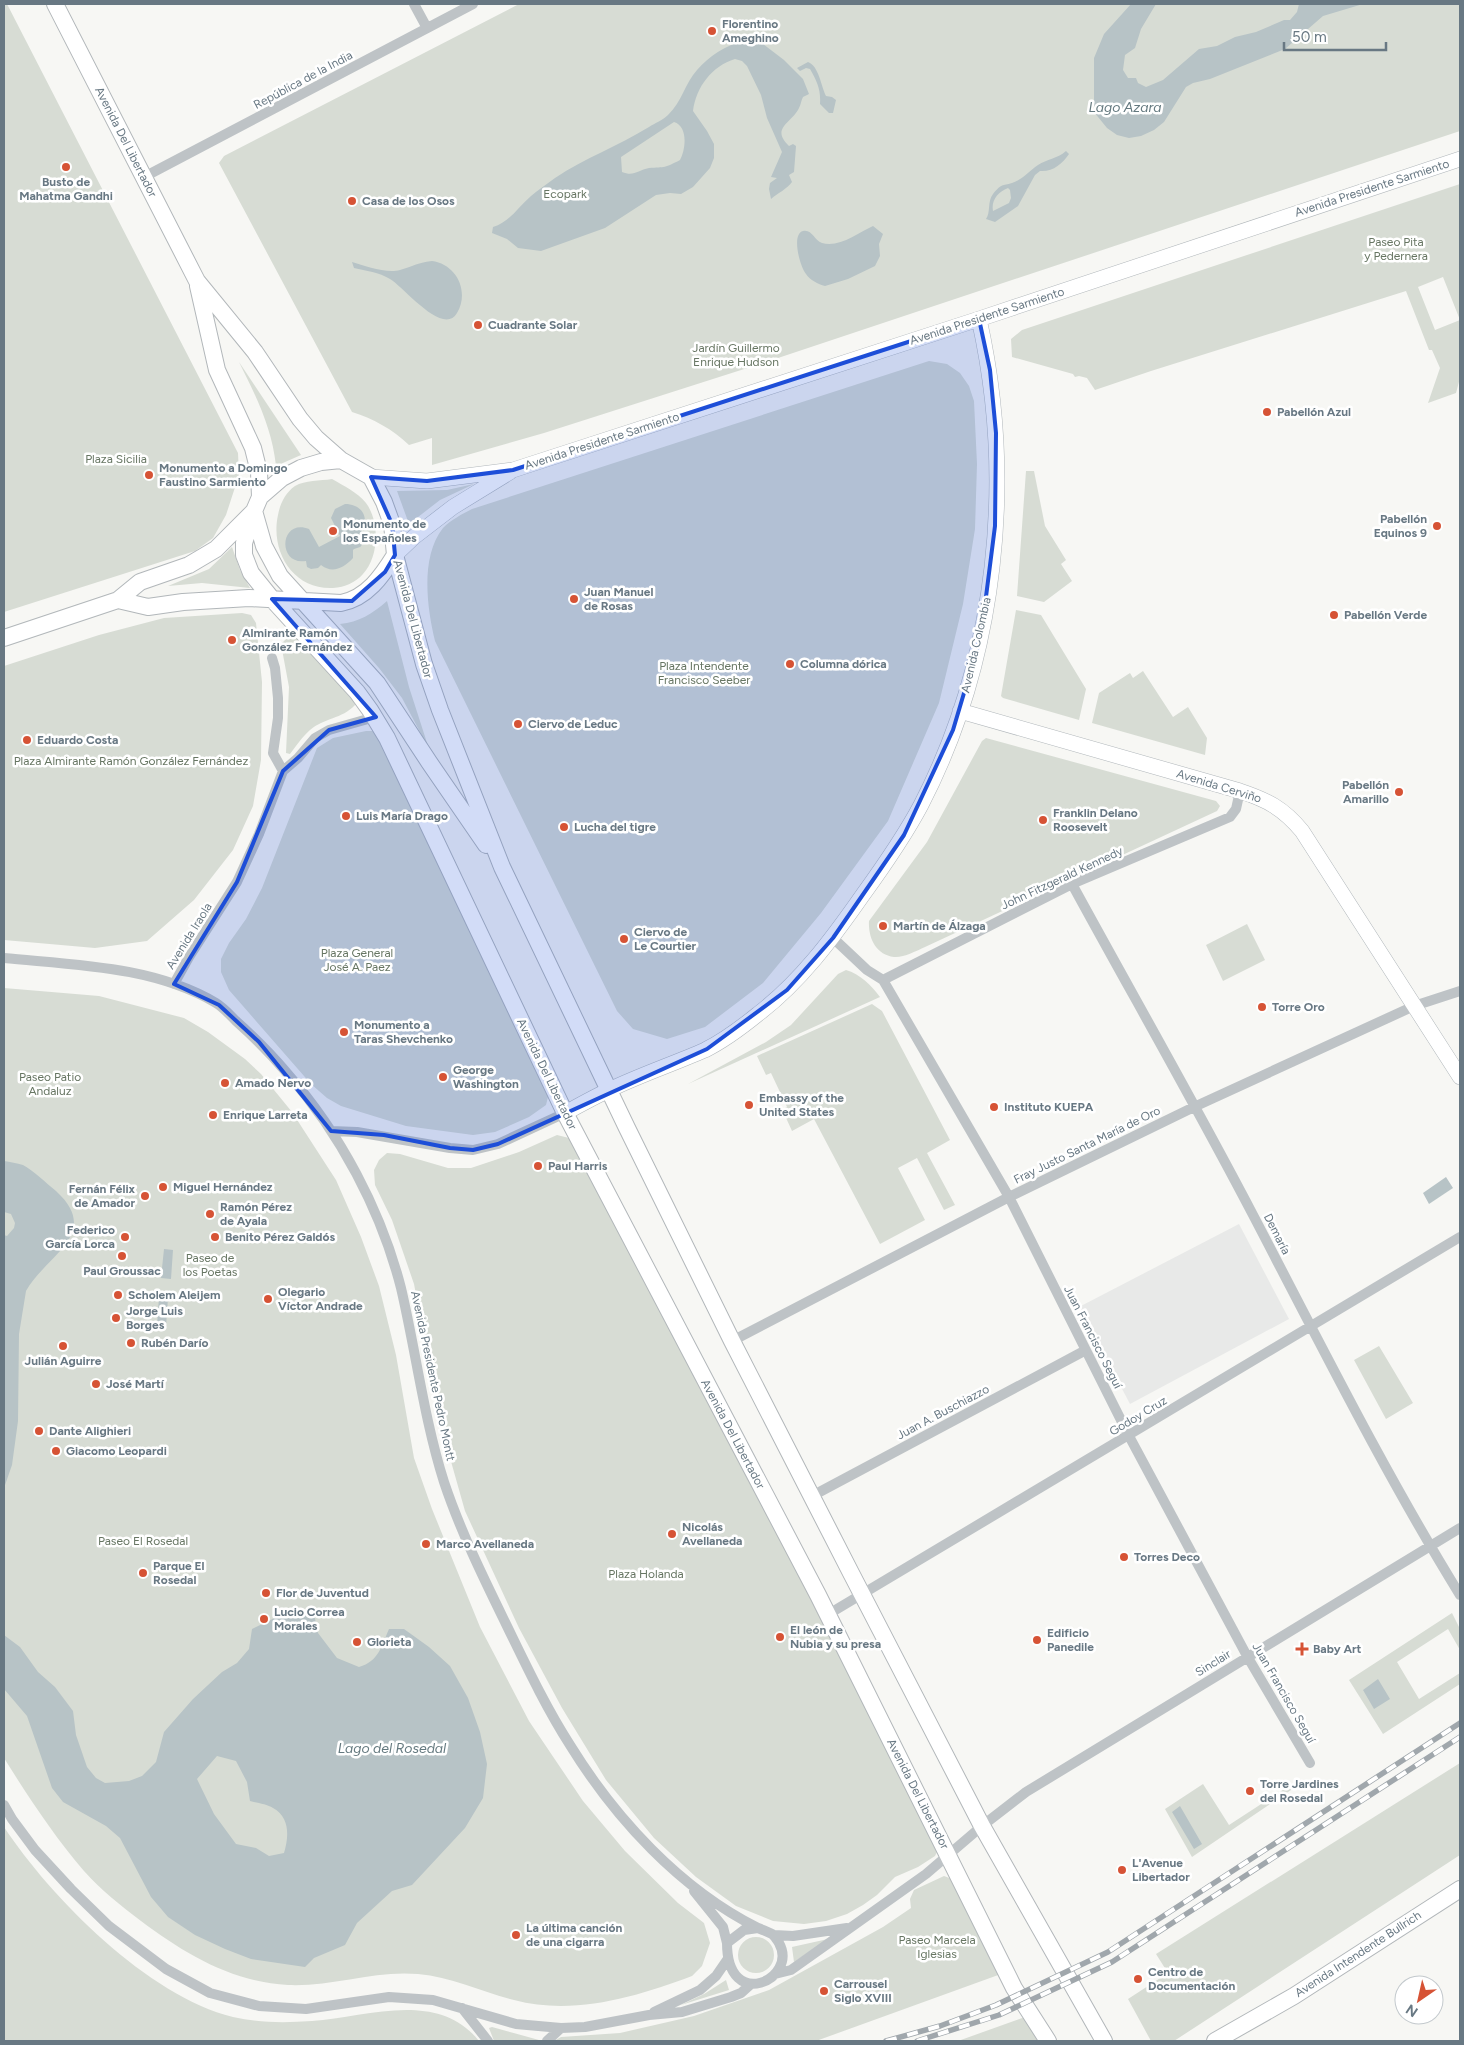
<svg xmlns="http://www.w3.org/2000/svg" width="1464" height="2045" font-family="Figtree,sans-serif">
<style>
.built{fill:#e8e9e8}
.green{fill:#d7dcd4;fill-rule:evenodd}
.water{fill:#b7c3c6;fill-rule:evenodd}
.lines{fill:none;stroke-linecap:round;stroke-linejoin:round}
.secondary-casing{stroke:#b1b7bb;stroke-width:16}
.primary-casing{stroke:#b2b7ba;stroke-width:18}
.street{stroke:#bec3c6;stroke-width:10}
.secondary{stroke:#fff;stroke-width:15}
.primary{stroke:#fff;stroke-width:16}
.rail-casing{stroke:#a0a7ac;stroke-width:5.5}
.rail{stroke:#fff;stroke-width:4;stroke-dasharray:11;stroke-linecap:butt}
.marked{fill:#1d4ed8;fill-opacity:0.2;stroke:#1d4ed8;stroke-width:4;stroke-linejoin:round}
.poi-dot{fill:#d65335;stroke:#fff;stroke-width:2}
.labels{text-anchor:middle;stroke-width:5;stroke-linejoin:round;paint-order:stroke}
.poi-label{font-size:12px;font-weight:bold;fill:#687883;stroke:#fff;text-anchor:start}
.street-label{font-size:12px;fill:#687883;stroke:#fff}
.park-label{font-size:12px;fill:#677663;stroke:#fff}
.water-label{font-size:14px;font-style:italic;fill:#64797f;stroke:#fff}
</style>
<rect width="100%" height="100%" fill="#f7f7f4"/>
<path class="built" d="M1239,1224L1289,1319L1130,1404L1079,1307Z"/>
<path class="green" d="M4,4H7L238,453L239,475L226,515L213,538L195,551L4,612Z
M519,4H1460V131L763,363L544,433L432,465V438L409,445C392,429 374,419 352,412L219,163L224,156Z
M1460,184V378L1456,393L1428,403L1440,368L1432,350H1429L1406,291L1151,371L1095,390L1087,378L1079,376L1075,377L1073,374L1012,357L1011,339L1022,330ZM1443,277L1460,320L1435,330L1418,287Z
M929,361L947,364L960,373L969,386L974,401L977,464L975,529L963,604L939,703L888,821L821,913L763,983L705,1027L667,1039L633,1029L617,1011L435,641C427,608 420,557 443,528C451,520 462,514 472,509Z
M239,362L301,455L276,466C272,428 256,396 239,362Z
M1026,471H1034L1045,526L1066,560L1061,564L1072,581L1044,602L1017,596Z
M332,479C344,486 357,492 366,503C380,522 379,557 363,574C355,583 345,587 333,588C293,590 270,551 278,515C280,504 285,493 295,486C305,480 320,481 332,479Z
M474,484L440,500L409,524L397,491L447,490Z
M232,547L240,570L250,588L202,583L168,586L209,569Z
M387,601L409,687L429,749L402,698L379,668L340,624C359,622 372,614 387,601Z
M1016,610L1041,615L1086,689L1079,720L1003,698L1001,696Z
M242,613L251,615L256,623L262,682L261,760L253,806L233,850L194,900L147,941L95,948L4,940V666L99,635L164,618Z
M294,636L299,638L353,697L355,705C342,719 324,718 310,730C303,736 296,746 290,754L286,753L289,687L281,644L287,638Z
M1143,671L1173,717L1188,707L1207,738L1205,755L1092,723L1099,693L1130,673L1133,678Z
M366,731H374L381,738L548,1090V1097L546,1105L529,1117L495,1132L473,1135L406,1126L341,1106L327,1098L311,1084L229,990L221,972V959L229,943L246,919L262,888L317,748L333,738Z
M986,738L1216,801L1220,806L1217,811L925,947C916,951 903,958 894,957C876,955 868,938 869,921L927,842L982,741Z
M1247,924L1265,960L1223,981L1206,945Z
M846,970C860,974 871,985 880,997L688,1084L766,1042L791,1025L838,974Z
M4,988L99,996L184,1018L208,1032L245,1059L261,1074L292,1112L336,1180L361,1237L379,1286L396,1355L414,1458L432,1509L480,1627L529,1721L583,1801L625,1851L678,1903L704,1923L710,1943L702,1966L692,1976C636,1997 573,2016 514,2000C482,1992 452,1977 418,1974C375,1970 331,1987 288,1985C232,1982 185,1954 141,1921C121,1906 101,1890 84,1871C54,1836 29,1798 4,1758Z
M872,1004L882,1011L950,1140L927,1153L955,1205L944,1210L917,1158L898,1168L925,1220L880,1244L814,1119L792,1131L782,1109L787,1107L771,1073L766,1075L757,1056Z
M557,1135L569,1138L692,1366L939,1848L935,1856L918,1867L895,1877L877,1895L863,1905L847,1914L826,1921L804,1924L773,1921L736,1906L696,1877L654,1838L606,1780L562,1708L519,1628L465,1511L441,1426L414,1284L392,1220L375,1185L374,1170L379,1160L387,1153L400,1154L448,1168H471L519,1152Z
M1379,1346L1413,1403L1386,1419L1354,1360Z
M1452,1613L1460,1629V1650L1448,1629L1397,1662L1419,1699L1460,1673V1684L1383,1734L1349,1680Z
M1460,1763V1855L1174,2041H1151L1128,1999L1168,1973L1156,1954Z
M1203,1784L1229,1825L1289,1786L1291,1790L1192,1857L1165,1809Z
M4,1827C51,1898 148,1996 233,2017C259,2023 285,2023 312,2021C366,2017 438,1989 479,2041H4Z
M944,1876L952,1879L1001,1974L816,2041H554L561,2037L620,2033L694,2016L769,1990L883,1927L911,1908L910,1899L914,1890Z
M738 1955a18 18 0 1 1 36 0a18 18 0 1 1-36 0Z
M828,1939L794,1962L792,1947Z
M726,1980L729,1990L681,2005L704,1994Z
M1025,2017L1041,2041H958Z
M492,2027L539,2040L494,2041L489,2028Z"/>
<path class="water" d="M1131,4H1156L1141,29L1135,48L1125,55L1123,70L1128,78H1136L1138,83L1146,87L1163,80L1199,49L1217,46L1235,37L1256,32L1284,20H1290L1297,12L1299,4H1363L1323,16L1285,49L1210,79L1193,83L1186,87L1164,122L1154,130L1141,136L1129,138L1117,135L1107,128L1094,112V58L1104,34Z
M744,41H753L763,44L784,60L803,79L809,94L803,97C801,101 801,104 799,108C792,123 770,128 789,146L793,144L796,146L794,172L789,175L792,182C787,189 778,193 771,199L769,189L770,183L777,178L771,177L782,152L767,118L761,95L747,66L742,61L735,59C712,66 696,87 693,111L707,131L714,144V158L710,168L693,187L681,194L670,193L656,195L605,228L541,251L518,248L507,239L492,233L493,227C510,222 518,207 531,196C538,190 547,184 555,178C585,158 618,146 649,127C655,123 663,120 668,115C682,102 685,83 697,70C709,56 726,45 744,41ZM674,122C688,126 686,149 680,160C665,168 665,167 649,168C638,170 634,177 622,172L621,157Z
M808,62C819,66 821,86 826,96L832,97L836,100L833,113H829L820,104C821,90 817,81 810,69L806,68L800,71L797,68Z
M1066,151L1069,154C1062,164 1053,172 1040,171L1035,175L1018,206L995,222L986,219C991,212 987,202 993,194C1002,183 1002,186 1012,183C1022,180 1029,171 1038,165C1047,159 1057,159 1066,151ZM1008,188L1010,190L1011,198L1009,203L993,211C991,200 998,192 1008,188Z
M873,226L883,234L879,244L880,256L875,266L848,279L825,286C818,284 810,280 806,274C800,267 791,234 803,231C812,229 814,240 822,243C839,248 858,233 873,226Z
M432,261C456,264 470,291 457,313C443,337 404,287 390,279C379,272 366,271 354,268L352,262C365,266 387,274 400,270C414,266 416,263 432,261Z
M345,504C364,504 371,521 359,535L362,537C364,551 356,546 353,550V558C344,568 332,574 321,565L318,568L311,569L307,567L306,561C277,566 279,518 309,529L319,547L340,536L331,518L335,509Z
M4,1161C10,1162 17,1163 23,1165C34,1171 46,1183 56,1191C103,1234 45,1256 26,1291L19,1334L18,1421L12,1465L4,1488V1235L7,1236L14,1228L15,1223L11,1214L4,1212Z
M1446,1177L1453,1188L1429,1204L1423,1193Z
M164,1249L173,1250L171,1279L161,1278Z
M159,1297L168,1298L166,1327L157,1326Z
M285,1613L314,1614L318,1633L337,1658L359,1667C379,1661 381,1647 389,1629H404L429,1647L450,1666L468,1698L480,1732L487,1764L483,1798L465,1828L412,1885L392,1891L357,1923L345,1945L314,1958L305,1967L251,1959L225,1949L195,1935L168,1917L151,1897L120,1838L106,1826L63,1802L52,1788L27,1716L4,1689V1635L20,1647L38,1672L55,1687L73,1711L76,1735L87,1767L96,1778L105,1783L129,1781L142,1776L156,1762L164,1732L193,1699L222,1672L237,1663L249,1649L252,1629ZM217,1756L236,1761L247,1782L250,1801C257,1803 267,1804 273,1808C290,1817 289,1837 284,1853L269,1856L256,1848L236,1844L214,1814L197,1779Z
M1378,1679L1390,1699L1374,1709L1363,1690Z
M1180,1806L1202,1844L1194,1849L1172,1812Z"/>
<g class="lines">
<defs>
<path id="secondary" d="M371,477L427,481L513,470L979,319L1460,159
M395,555L414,537L453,507L510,472
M960,711L1240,791C1267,800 1283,808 1302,831L1460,1077
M565,1113C580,1105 594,1097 609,1090C640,1075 673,1064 705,1050C723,1041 742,1027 758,1014C800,982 832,939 862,896C883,867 904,837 921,805C997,658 1015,480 979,319"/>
<path id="primary" d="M55,4L197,281L255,352L300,419L316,438L341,460L371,477L384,502L392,524L395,555L424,664L440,710L502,867L627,1128L732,1341L852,1575L982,1826L1104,2041
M198,286L217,370L253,448L259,472L260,497
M254,511L244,543V555L251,573L272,599L357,692L370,710L387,738L565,1113L818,1595L1014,1988L1048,2041
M254,511L264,546L280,576L377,683L429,762L486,845
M118,600L148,607L183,602L249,598L341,603C367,598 382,576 395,555
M4,638L118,600L140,582L189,565L216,549L254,511L260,497L282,478L301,468L321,462L341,460
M1215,2041L1294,1996L1460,1889"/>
</defs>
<use href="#secondary" class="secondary-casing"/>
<use href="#primary" class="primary-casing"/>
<path class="street" d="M414,4L427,28
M144,177L473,4
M283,771L298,758L315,738L329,730L375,717
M1072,884C1132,994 1194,1102 1252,1213C1319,1341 1384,1472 1460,1595
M833,938L867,970L883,980L1009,1197L1129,1436L1247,1656L1310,1763
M4,958C74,965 154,966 216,1003C224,1008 230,1015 236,1021C254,1037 271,1054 287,1073C340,1133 381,1210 401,1288C416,1352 424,1419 444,1482C460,1530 483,1577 505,1622C525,1663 545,1706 570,1745C615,1818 680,1889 758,1928
M883,980L1072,884L1230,817L1236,809L1240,791
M174,984L189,957L237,882L259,834L283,771L273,753L278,718V698L275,668L272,658
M331,1131L357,1132L450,1148L473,1150L498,1144L565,1113
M732,1341L1009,1197L1194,1107L1414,1006L1460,991
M812,1496L1086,1350
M827,1615L1460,1237
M4,1805L12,1819L35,1850L71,1889L109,1926L166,1969L210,1993L259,2006L306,2009L389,1997L433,2000L516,2024L561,2028L585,2027L649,2015L682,2012L731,1997L741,1993L751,1984
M694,1891L723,1927L727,1943
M758,1928C763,1930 768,1932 772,1934C775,1936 777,1940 779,1943C799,1979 727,2013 727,1943L744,1930Z
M774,1935L793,1936L847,1928
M775,1974L791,1970L926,1874L982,1826L1026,1792L1460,1528
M462,2008L488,2041
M654,2012L700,1990L716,1976L727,1960
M547,2041L561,2028"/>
<use href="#secondary" class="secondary"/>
<use href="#primary" class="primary"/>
<defs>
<path id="rail" d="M886,2041L940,2026L996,2005L1108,1952L1460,1723
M917,2041L999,2015L1112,1962L1460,1737"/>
</defs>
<use href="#rail" class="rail-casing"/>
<use href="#rail" class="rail"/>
</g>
<path class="marked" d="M979,319L990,370L996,433L995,526L981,636L953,730L904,835L833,938L787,990L707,1049L498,1144L473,1150L450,1148L384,1135L331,1131L259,1042L219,1005L174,984L237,882L283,771L329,730L376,717L272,599L352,601L385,572L395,555L392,524L371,477L427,481L513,470Z"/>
<g class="poi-dot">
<circle cx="712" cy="31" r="5"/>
<circle cx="66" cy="167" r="5"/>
<circle cx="352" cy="201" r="5"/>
<circle cx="478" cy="325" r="5"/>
<circle cx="1267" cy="412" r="5"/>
<circle cx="149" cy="475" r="5"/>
<circle cx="1437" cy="526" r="5"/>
<circle cx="333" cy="531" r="5"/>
<circle cx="574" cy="599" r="5"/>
<circle cx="1334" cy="615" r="5"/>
<circle cx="232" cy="640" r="5"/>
<circle cx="790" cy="664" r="5"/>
<circle cx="518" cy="724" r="5"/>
<circle cx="27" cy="740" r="5"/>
<circle cx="1399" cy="792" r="5"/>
<circle cx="346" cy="816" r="5"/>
<circle cx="1043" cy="820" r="5"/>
<circle cx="564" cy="827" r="5"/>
<circle cx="883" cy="926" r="5"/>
<circle cx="624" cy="939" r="5"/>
<circle cx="1262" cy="1007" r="5"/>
<circle cx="344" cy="1032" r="5"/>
<circle cx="443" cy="1077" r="5"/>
<circle cx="225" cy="1083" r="5"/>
<circle cx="749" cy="1105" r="5"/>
<circle cx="994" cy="1107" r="5"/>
<circle cx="213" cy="1115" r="5"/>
<circle cx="538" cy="1166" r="5"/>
<circle cx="163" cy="1187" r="5"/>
<circle cx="145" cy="1196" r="5"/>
<circle cx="210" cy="1214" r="5"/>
<circle cx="125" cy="1237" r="5"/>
<circle cx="215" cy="1237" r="5"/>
<circle cx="122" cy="1256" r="5"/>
<circle cx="118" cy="1295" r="5"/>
<circle cx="268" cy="1299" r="5"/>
<circle cx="116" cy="1318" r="5"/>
<circle cx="131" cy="1343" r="5"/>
<circle cx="63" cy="1346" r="5"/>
<circle cx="96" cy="1384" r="5"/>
<circle cx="39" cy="1431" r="5"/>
<circle cx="56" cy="1451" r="5"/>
<circle cx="672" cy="1534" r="5"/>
<circle cx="426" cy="1544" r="5"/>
<circle cx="1124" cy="1557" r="5"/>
<circle cx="143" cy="1573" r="5"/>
<circle cx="266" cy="1593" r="5"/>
<circle cx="264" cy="1619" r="5"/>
<circle cx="780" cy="1637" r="5"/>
<circle cx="1037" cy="1640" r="5"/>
<circle cx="357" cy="1642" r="5"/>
<path d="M1299.5 1641.5h5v5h5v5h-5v5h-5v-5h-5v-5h5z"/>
<circle cx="1250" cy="1791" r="5"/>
<circle cx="1122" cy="1870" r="5"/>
<circle cx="516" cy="1935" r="5"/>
<circle cx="1138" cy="1979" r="5"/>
<circle cx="824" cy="1991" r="5"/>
</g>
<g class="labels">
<g class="poi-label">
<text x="722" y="28">Florentino<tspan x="722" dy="14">Ameghino</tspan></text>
<text x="66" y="186" text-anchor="middle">Busto de<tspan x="66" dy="14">Mahatma Gandhi</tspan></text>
<text x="362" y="205">Casa de los Osos</text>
<text x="488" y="329">Cuadrante Solar</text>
<text x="1277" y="416">Pabellón Azul</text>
<text x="159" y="472">Monumento a Domingo<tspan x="159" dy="14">Faustino Sarmiento</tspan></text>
<text x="1427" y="523" text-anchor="end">Pabellón<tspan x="1427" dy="14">Equinos 9</tspan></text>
<text x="343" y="528">Monumento de<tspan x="343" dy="14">los Españoles</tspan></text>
<text x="584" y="596">Juan Manuel<tspan x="584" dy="14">de Rosas</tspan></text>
<text x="1344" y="619">Pabellón Verde</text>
<text x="242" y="637">Almirante Ramón<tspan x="242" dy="14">González Fernández</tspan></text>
<text x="800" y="668">Columna dórica</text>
<text x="528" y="728">Ciervo de Leduc</text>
<text x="37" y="744">Eduardo Costa</text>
<text x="1389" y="789" text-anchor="end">Pabellón<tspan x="1389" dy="14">Amarillo</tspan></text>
<text x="1053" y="817">Franklin Delano<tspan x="1053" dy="14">Roosevelt</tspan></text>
<text x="356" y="820">Luis María Drago</text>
<text x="574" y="831">Lucha del tigre</text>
<text x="893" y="930">Martín de Álzaga</text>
<text x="634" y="936">Ciervo de<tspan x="634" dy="14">Le Courtier</tspan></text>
<text x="1272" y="1011">Torre Oro</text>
<text x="354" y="1029">Monumento a<tspan x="354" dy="14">Taras Shevchenko</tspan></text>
<text x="453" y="1074">George<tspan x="453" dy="14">Washington</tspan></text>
<text x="235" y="1087">Amado Nervo</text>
<text x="759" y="1102">Embassy of the<tspan x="759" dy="14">United States</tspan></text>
<text x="1004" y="1111">Instituto KUEPA</text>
<text x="223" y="1119">Enrique Larreta</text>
<text x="548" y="1170">Paul Harris</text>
<text x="173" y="1191">Miguel Hernández</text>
<text x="135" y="1193" text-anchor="end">Fernán Félix<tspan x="135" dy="14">de Amador</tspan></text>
<text x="220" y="1211">Ramón Pérez<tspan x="220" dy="14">de Ayala</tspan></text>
<text x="115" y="1234" text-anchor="end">Federico<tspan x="115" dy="14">García Lorca</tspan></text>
<text x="225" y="1241">Benito Pérez Galdós</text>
<text x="122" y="1275" text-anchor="middle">Paul Groussac</text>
<text x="278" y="1296">Olegario<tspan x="278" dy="14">Víctor Andrade</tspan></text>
<text x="128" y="1299">Scholem Aleijem</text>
<text x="126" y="1315">Jorge Luis<tspan x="126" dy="14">Borges</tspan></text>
<text x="141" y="1347">Rubén Darío</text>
<text x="63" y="1365" text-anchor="middle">Julián Aguirre</text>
<text x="106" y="1388">José Martí</text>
<text x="49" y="1435">Dante Alighieri</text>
<text x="66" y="1455">Giacomo Leopardi</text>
<text x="682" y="1531">Nicolás<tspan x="682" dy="14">Avellaneda</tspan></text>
<text x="436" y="1548">Marco Avellaneda</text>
<text x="1134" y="1561">Torres Deco</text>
<text x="153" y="1570">Parque El<tspan x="153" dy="14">Rosedal</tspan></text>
<text x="276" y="1597">Flor de Juventud</text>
<text x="274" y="1616">Lucio Correa<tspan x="274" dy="14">Morales</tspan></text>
<text x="790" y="1634">El león de<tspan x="790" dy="14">Nubia y su presa</tspan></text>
<text x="1047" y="1637">Edificio<tspan x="1047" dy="14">Panedile</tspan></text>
<text x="367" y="1646">Glorieta</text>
<text x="1313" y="1653">Baby Art</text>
<text x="1260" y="1788">Torre Jardines<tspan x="1260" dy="14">del Rosedal</tspan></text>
<text x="1132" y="1867">L'Avenue<tspan x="1132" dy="14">Libertador</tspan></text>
<text x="526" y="1932">La última canción<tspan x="526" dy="14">de una cigarra</tspan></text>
<text x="1148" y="1976">Centro de<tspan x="1148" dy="14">Documentación</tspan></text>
<text x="834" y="1988">Carrousel<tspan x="834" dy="14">Siglo XVIII</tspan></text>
</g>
<g class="street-label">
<text transform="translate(303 80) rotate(-28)" y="4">República de la India</text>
<text transform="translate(126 142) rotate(63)" y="4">Avenida Del Libertador</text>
<text transform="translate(1372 188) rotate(-18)" y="4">Avenida Presidente Sarmiento</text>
<text transform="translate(987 316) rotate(-18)" y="4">Avenida Presidente Sarmiento</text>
<text transform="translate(602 441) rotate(-18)" y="4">Avenida Presidente Sarmiento</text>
<text transform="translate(413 619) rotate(75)" y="4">Avenida Del Libertador</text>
<text transform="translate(976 645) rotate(-77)" y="4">Avenida Colombia</text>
<text transform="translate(1219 786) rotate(17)" y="4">Avenida Cerviño</text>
<text transform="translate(1062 878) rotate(-25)" y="4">John Fitzgerald Kennedy</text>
<text transform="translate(189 936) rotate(-58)" y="4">Avenida Iraola</text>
<text transform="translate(547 1074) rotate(64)" y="4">Avenida Del Libertador</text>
<text transform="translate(1087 1145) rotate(-26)" y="4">Fray Justo Santa María de Oro</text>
<text transform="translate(1277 1234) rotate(63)" y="4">Demaría</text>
<text transform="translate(1093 1337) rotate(63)" y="4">Juan Francisco Seguí</text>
<text transform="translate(433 1376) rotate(78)" y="4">Avenida Presidente Pedro Montt</text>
<text transform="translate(943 1412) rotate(-28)" y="4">Juan A. Buschiazzo</text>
<text transform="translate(1138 1416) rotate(-31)" y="4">Godoy Cruz</text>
<text transform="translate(733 1434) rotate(62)" y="4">Avenida Del Libertador</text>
<text transform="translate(1213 1663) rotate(-32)" y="4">Sinclair</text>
<text transform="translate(1284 1693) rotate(60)" y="4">Juan Francisco Seguí</text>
<text transform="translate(918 1794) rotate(63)" y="4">Avenida Del Libertador</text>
<text transform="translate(1358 1954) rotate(-33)" y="4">Avenida Intendente Bullrich</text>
</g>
<g class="park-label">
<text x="565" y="198">Ecopark</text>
<text x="1396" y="246">Paseo Pita<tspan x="1396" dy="14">y Pedernera</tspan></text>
<text x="736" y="352">Jardín Guillermo<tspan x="736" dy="14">Enrique Hudson</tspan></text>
<text x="116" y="463">Plaza Sicilia</text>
<text x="704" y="670">Plaza Intendente<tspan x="704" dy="14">Francisco Seeber</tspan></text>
<text x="131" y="765">Plaza Almirante Ramón González Fernández</text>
<text x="357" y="957">Plaza General<tspan x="357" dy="14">José A. Paez</tspan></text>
<text x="50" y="1081">Paseo Patio<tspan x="50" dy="14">Andaluz</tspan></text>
<text x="210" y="1262">Paseo de<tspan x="210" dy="14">los Poetas</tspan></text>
<text x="143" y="1545">Paseo El Rosedal</text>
<text x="646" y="1578">Plaza Holanda</text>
<text x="937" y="1944">Paseo Marcela<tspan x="937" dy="14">Iglesias</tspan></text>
</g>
<g class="water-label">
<text x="1125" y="112">Lago Azara</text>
<text x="392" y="1753">Lago del Rosedal</text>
</g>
</g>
<rect width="1464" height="2045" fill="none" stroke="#687883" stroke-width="10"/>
<g transform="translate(1419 2000) rotate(214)"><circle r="24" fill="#ffffff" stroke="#c3c9cd"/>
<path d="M0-4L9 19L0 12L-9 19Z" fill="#d65335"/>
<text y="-8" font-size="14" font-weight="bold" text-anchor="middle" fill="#687883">N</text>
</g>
<path d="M1284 42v8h102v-8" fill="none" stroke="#687883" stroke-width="2.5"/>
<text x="1292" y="42" font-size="15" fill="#687883" stroke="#ffffff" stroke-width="4" paint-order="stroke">50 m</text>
</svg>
